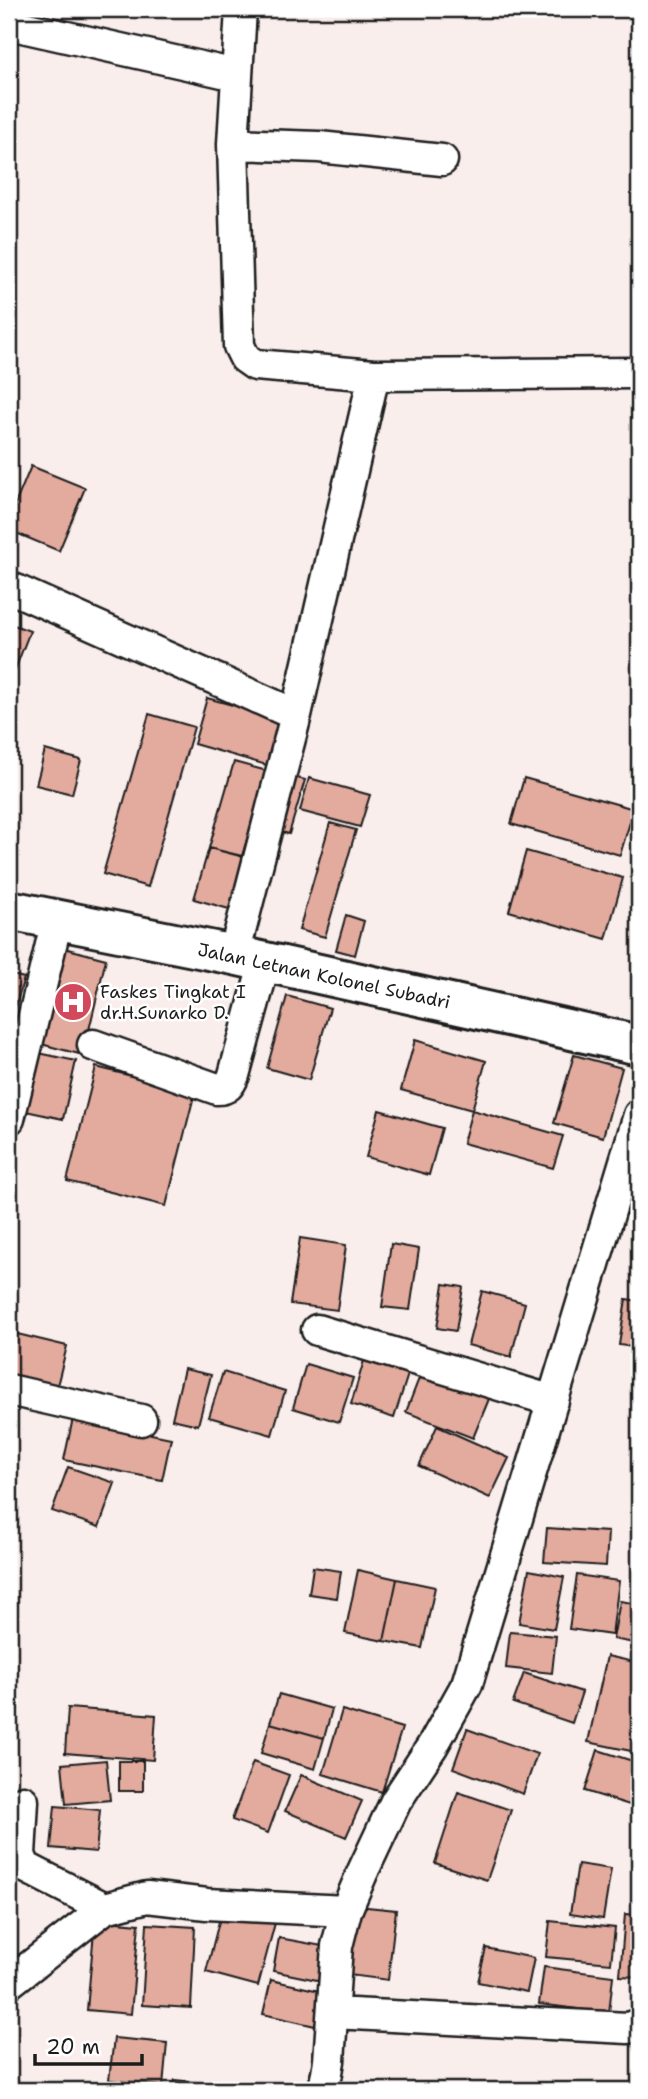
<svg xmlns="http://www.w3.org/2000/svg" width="648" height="2099" font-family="'Shantell Sans',sans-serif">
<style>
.building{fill:#e3aa9e;stroke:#1c1c1c;stroke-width:2}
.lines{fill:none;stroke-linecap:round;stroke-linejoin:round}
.street-casing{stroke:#1c1c1c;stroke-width:35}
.secondary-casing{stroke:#1c1c1c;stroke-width:44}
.street{stroke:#fff;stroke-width:30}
.secondary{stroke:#fff;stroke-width:38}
.labels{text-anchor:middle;stroke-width:5;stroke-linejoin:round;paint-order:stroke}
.street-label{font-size:18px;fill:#1c1c1c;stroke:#fff}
.poi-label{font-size:18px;fill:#1c1c1c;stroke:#fff;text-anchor:start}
</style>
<rect width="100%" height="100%" fill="#f9eeec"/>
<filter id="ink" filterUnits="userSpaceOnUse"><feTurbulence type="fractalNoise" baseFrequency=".0143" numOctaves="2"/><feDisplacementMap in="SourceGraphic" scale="14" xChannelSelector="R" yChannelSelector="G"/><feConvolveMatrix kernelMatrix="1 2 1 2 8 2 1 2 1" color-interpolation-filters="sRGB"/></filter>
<g filter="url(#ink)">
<path class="building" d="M31,466L85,488L59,551L9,530V519Z
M14,625L30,631L12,677L9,676V638Z
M207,698L290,721L277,768L194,744Z
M149,714L194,727L148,887L103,874Z
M45,750L81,760L72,794L36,785Z
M234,762L267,771L242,856L209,848Z
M286,775L305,780L289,834L270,829Z
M309,778L370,795L360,827L300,811Z
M524,778L634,809L620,855L511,824Z
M330,823L356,830L325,937L299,930Z
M209,848L244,857L229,909L194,899Z
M526,851L623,878L606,939L509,911Z
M346,915L364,921L355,955L336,950Z
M64,948L106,959L83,1055L41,1044Z
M9,974L24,978L9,1027Z
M287,996L330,1008L309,1080L267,1068Z
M415,1040L486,1061L472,1110L401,1090Z
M34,1052L76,1061L63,1119L21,1110Z
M574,1055L622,1068L603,1137L554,1123Z
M96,1067L195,1092L166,1206L67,1181Z
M379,1110L442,1128L429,1175L366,1157Z
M472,1110L563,1136L553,1168L463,1143Z
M639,1203V1233L631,1231Z
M300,1238L346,1245L337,1310L290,1304Z
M391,1244L419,1249L410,1310L382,1307Z
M444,1284L463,1287L456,1331L437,1328Z
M482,1291L525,1303L511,1357L468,1345Z
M626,1299L639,1301V1348L619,1345Z
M9,1332L67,1346L57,1386L9,1374Z
M366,1354L410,1368L394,1418L351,1404Z
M306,1364L353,1378L339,1422L293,1408Z
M423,1368L491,1394L473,1438L406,1412Z
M184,1369L211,1375L198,1425L172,1419Z
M223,1372L285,1391L272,1435L209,1417Z
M73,1418L171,1438L162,1480L64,1460Z
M437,1426L509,1458L490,1498L419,1466Z
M68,1467L115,1483L99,1527L52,1511Z
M547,1528L608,1532L606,1566L544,1562Z
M313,1567L341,1571L337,1598L309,1594Z
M358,1570L397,1579L384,1641L345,1633Z
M529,1570L564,1577L554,1629L519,1623Z
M577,1575L619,1581L612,1635L569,1629Z
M397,1579L435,1587L422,1648L384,1641Z
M620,1601L639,1604V1644L613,1639Z
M510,1632L556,1636L552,1673L506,1668Z
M607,1656L639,1663V1739L636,1752L588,1742Z
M524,1673L582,1692L572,1723L513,1703Z
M279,1694L332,1709L324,1738L270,1723Z
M68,1708L156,1715L153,1760L65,1753Z
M342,1710L402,1728L382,1792L323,1774Z
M270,1723L324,1738L315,1769L261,1753Z
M467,1729L537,1754L523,1794L453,1768Z
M598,1750L639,1763V1808L585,1791Z
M106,1760L110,1800L66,1804L62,1764Z
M119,1761H143V1791H119Z
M253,1762L289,1775L268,1833L232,1820Z
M301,1775L362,1801L346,1837L285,1811Z
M458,1792L511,1810L487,1880L435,1863Z
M55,1806L100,1810L96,1852L51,1848Z
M578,1864L611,1869L603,1919L570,1914Z
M357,1906L396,1910L388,1980L349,1975Z
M222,1910L275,1923L258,1986L206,1972Z
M625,1914L639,1915V1977L620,1976Z
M95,1920L139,1924L131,2014L87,2010Z
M550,1921L615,1928L611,1963L546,1957Z
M147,1924L195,1927L191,2008L142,2005Z
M279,1938L328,1947L322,1981L273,1971Z
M486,1948L534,1958L527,1992L478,1982Z
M544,1967L613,1976L609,2013L539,2004Z
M271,1980L324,1992L315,2026L263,2014Z
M114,2038L167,2043L163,2086L109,2080Z
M109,2080L163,2086L162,2090H108Z
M175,2080L201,2083L200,2090H173Z
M237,2082L283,2090H236Z"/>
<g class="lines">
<defs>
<path id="street" d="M241,9L233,144L239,346L245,358L255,365L374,375L639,373
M9,24L236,75
M233,144L319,147L442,160
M9,587L296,715
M234,955L296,715L374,375
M93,1045L217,1089C227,1089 230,1085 234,1075L265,962
M9,1119L57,920
M317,1330L553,1401
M9,1390L141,1420
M23,1801L20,1855L25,1867L105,1908
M9,1983L105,1908L147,1897L207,1904L346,1911
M333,2013L628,2028L639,2024
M324,2090L329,2061L337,1946L346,1911L363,1871L396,1801L433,1745L467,1684L639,1115"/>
<path id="secondary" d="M9,910L234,955L639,1045"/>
</defs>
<use href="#street" class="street-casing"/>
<use href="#secondary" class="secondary-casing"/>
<use href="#street" class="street"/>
<use href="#secondary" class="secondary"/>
</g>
</g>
<defs>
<symbol id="hospital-disc" viewBox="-11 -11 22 22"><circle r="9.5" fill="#d1495b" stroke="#fff"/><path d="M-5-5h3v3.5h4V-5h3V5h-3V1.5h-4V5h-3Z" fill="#fff"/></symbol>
</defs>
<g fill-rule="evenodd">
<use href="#hospital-disc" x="51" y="980" width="44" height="44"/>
</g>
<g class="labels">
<g class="street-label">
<text transform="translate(324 976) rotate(12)" y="6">Jalan Letnan Kolonel Subadri</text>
</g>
<g class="poi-label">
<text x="100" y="998">Faskes Tingkat I<tspan x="100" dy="21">dr.H.Sunarko D.</tspan></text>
</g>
</g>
<rect width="648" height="2099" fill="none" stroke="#fff" stroke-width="35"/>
<rect x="18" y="18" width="613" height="2064" fill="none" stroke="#1c1c1c" stroke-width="2.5" filter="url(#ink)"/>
<path d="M35 2054v10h107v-10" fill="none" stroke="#1c1c1c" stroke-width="3.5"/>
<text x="46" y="2054" font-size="21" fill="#1c1c1c" stroke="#ffffff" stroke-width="5" paint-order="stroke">20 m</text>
</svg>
